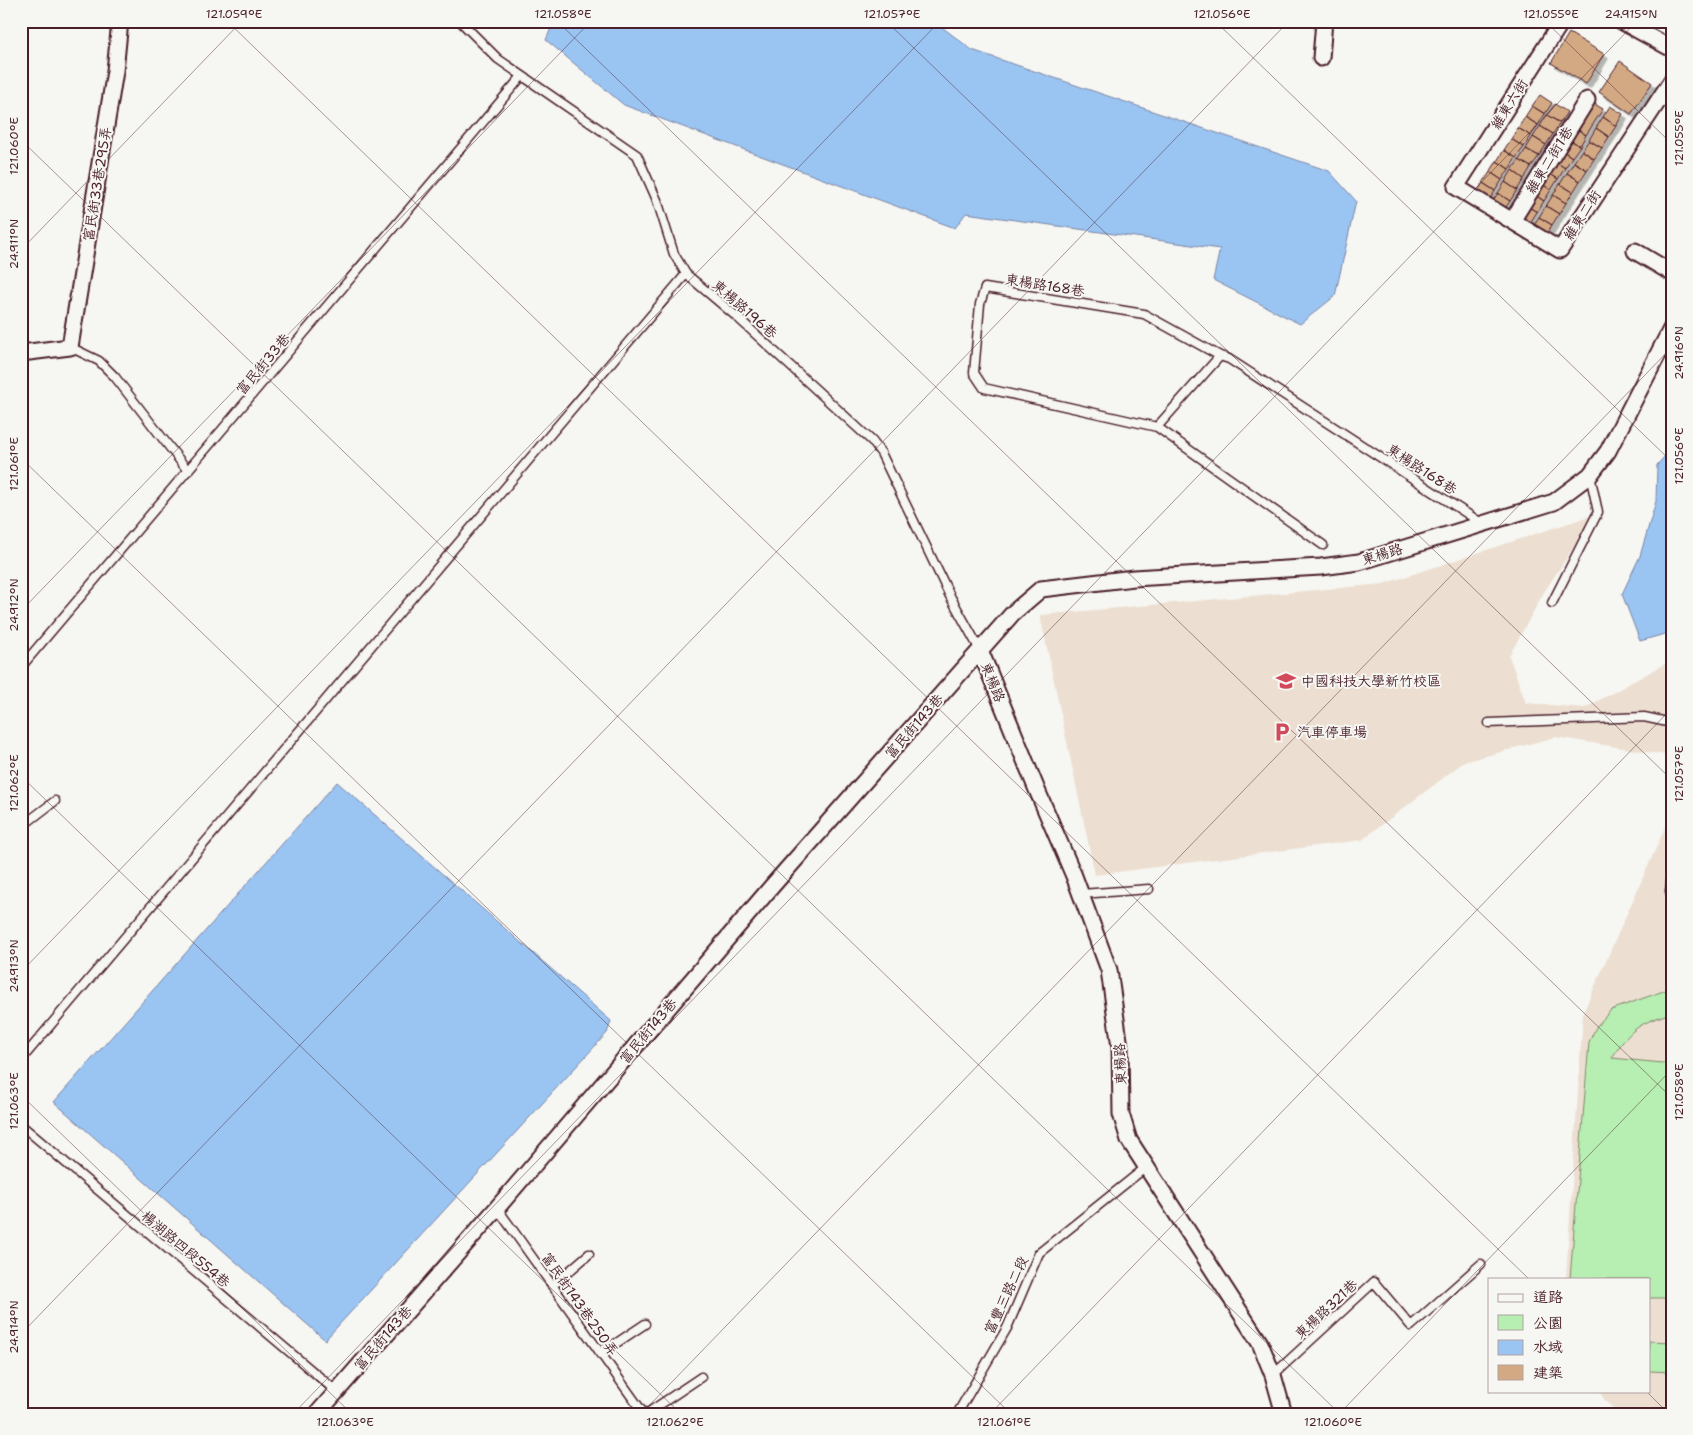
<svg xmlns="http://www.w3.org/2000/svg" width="1693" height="1435" font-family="'Shantell Sans','LXGW WenKai TC',sans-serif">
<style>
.built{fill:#ecdfd1}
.green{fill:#b7eeb1;stroke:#80866e}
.water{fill:#9ac5f3;stroke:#7a83a3}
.building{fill:#d3a984;stroke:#4a1f2b;filter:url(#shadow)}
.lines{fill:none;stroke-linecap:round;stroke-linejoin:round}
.lane-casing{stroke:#4a1f2b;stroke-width:11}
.street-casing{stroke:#4a1f2b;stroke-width:19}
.lane{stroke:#f6f6f2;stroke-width:8}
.street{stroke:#f6f6f2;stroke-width:15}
.ticks{fill:none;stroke:#4a1f2b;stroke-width:1;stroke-opacity:0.45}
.labels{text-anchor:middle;stroke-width:4;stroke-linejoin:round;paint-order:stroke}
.street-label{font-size:14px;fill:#4a1f2b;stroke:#f6f6f2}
.poi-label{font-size:14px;fill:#4a1f2b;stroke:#f6f6f2;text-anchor:start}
.neatline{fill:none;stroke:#4a1f2b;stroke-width:2}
.ticks-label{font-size:12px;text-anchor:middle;fill:#4a1f2b}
</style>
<defs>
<filter id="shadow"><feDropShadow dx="4.5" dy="4.5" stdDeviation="0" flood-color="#0004"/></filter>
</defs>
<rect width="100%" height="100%" fill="#f6f6f2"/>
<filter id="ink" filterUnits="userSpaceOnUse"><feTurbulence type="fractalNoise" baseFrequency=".02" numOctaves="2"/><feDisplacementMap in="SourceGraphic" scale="10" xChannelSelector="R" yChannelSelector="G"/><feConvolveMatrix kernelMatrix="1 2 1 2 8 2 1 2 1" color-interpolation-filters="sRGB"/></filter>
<g filter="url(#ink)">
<path class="built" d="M1596,514L1544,592L1509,656L1526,703L1585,708L1672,660V756L1555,737L1464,762L1362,840L1095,875L1040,615L1383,584Z
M1672,812V1414H1619L1606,1402L1599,1391H1649V1279H1566L1583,1013Z"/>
<path class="green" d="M1666,990H1672V1013C1639,1023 1630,1029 1612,1058L1672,1064V1298H1649V1279H1570L1589,1042L1596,1027L1611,1010Z
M1649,1341L1672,1342V1372L1649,1371Z"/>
<path class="water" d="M554,21H934L972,50L1329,171L1356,201L1335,296L1300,324L1213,280L1220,249L966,213L955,228L624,105L546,40Z
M1672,448V632L1640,641L1622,594L1640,556L1656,501L1657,465Z
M337,782L611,1021L607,1033L325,1340L54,1102Z"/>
<path class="building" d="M1569,33L1604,54L1586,84L1551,63Z
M1620,61L1652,83L1631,114L1599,92Z
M1540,95L1552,103L1545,114L1532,106Z
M1591,102L1603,109L1586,135L1575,127Z
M1555,104L1567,112L1560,123L1547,115Z
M1532,106L1545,114L1538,125L1525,117Z
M1610,106L1623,114L1616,126L1603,117Z
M1547,115L1560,123L1553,134L1540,126Z
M1525,117L1538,125L1531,136L1518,128Z
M1603,117L1616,126L1609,137L1596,128Z
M1540,126L1553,134L1546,145L1533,137Z
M1574,127L1586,135L1580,146L1567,138Z
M1518,128L1531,136L1524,147L1511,139Z
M1596,128L1609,137L1602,148L1589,140Z
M1533,137L1546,145L1539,156L1526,149Z
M1567,138L1580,146L1572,157L1560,149Z
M1511,139L1524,147L1516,158L1504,150Z
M1589,140L1602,148L1594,159L1582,150Z
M1526,149L1539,156L1531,167L1519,160Z
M1560,149L1572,157L1565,168L1553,160Z
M1504,150L1516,158L1509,169L1497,161Z
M1582,150L1594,159L1587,170L1574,162Z
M1519,160L1531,167L1524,179L1512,170Z
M1553,160L1565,168L1558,179L1546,171Z
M1497,161L1509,169L1502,180L1490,172Z
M1574,162L1587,170L1580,181L1567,173Z
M1512,170L1524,179L1517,190L1505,182Z
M1546,171L1558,179L1551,190L1539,182Z
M1490,172L1502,180L1495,191L1483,183Z
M1567,173L1580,181L1573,192L1560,184Z
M1505,182L1517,190L1510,201L1498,193Z
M1539,182L1551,190L1544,201L1532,193Z
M1483,183L1495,191L1488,203L1475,195Z
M1560,184L1573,192L1566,203L1553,195Z
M1498,193L1510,201L1502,213L1490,205Z
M1532,193L1544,201L1537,212L1524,204Z
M1553,195L1566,203L1559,214L1546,206Z
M1524,204L1537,212L1530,223L1517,215Z
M1546,206L1559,214L1552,225L1539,217Z
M1539,217L1552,225L1542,241L1529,232Z"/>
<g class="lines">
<defs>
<path id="lane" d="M460,21L498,59L637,155L657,200L674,254L686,274L737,317L872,441L881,453L950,596L980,650
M70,347L99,361L115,377L188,471
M1157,427L1220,356
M1323,545L1157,427L984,388L974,373L980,304L985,288L1144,314L1220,356L1229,359L1483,524
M1552,603L1598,512L1590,475
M21,667L522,76
M1489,723L1644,717L1672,723
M21,827L55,801
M1672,872L1670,891L1672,898
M1081,894L1149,889
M21,1060L686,274
M21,1125L336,1391
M497,1208L644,1414
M552,1286L589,1254
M600,1354L645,1324
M1273,1375L1374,1282L1411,1326L1481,1264
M646,1414L701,1377
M957,1414L1007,1328L1039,1253L1145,1168"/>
<path id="street" d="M1562,21L1456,187L1560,250L1672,80
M1621,21L1672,49
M1321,58L1324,21
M1512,221L1587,100
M1635,251L1672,273
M21,353L70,347L115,71L120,21
M980,650L1037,790L1074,876L1109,970L1120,1047L1121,1114L1129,1140L1260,1343L1273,1375L1284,1414
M317,1414L497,1208L773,885L1013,613L1041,589L1134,578L1321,567L1359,562L1554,502L1590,475L1608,451L1672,327"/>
</defs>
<use href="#lane" class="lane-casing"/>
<use href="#street" class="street-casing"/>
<use href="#lane" class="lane"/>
<use href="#street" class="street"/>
</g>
</g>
<path class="ticks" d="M227,21L1529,1279M557,21L1672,1098M886,21L1672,780M1215,21L1672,462M1545,21L1672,144M21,140L1340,1414M21,250L242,21M21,458L1011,1414M21,611L591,21M21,776L681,1414M21,972L940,21M21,1095L352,1414M21,1334L1289,21M1646,1391L1669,1414M21,1413L23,1414M293,1414L1637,21M641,1414L1672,347M990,1414L1672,708M1339,1414L1672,1069"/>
<defs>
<symbol id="university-bare" viewBox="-9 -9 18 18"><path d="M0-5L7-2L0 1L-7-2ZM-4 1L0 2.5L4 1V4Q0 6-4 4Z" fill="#d1495b" stroke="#f6f6f2" stroke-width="2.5" paint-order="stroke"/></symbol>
<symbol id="parking-bare" viewBox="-9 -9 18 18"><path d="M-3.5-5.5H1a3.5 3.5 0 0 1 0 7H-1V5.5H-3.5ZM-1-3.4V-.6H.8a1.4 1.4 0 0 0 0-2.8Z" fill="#d1495b" stroke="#f6f6f2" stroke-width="2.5" paint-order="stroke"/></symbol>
</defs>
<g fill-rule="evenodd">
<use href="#university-bare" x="1272" y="667" width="28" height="28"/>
<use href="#parking-bare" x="1268" y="718" width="28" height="28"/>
</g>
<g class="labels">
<g class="street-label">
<text transform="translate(1509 104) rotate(-58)" y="5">維東六街</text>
<text transform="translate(1549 160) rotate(-58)" y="5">維東二街1巷</text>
<text transform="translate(97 184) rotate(-81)" y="5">富民街33巷295弄</text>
<text transform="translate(1582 215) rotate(-57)" y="5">維東二街</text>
<text transform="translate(1045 285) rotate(9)" y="5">東楊路168巷</text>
<text transform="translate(745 309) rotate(41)" y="5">東楊路196巷</text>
<text transform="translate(263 364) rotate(-50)" y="5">富民街33巷</text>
<text transform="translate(1422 469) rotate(33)" y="5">東楊路168巷</text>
<text transform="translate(1382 554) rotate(-17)" y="5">東楊路</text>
<text transform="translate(993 682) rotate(68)" y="5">東楊路</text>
<text transform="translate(914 726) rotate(-49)" y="5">富民街143巷</text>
<text transform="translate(648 1031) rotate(-50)" y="5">富民街143巷</text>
<text transform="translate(1120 1064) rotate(-93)" y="5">東楊路</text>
<text transform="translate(186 1249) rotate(40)" y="5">楊湖路四段554巷</text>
<text transform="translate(1006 1295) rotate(-65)" y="5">富豐三路二段</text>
<text transform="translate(580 1304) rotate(55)" y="5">富民街143巷250弄</text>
<text transform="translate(1326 1309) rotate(-43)" y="5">東楊路321巷</text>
<text transform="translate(383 1338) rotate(-49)" y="5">富民街143巷</text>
</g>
<g class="poi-label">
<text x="1301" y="686">中國科技大學新竹校區</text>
<text x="1297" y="737">汽車停車場</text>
</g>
</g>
<rect width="1693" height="1435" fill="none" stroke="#f6f6f2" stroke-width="55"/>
<rect x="1488" y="1278" width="162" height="115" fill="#f6f6f2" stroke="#b1a0a2"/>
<rect x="1498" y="1294" width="25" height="8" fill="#f6f6f2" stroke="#b1a0a2"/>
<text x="1533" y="1302" font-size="15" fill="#4a1f2b">道路</text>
<rect x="1498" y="1315" width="25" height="15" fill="#b7eeb1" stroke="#b1a0a2"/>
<text x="1533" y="1328" font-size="15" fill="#4a1f2b">公園</text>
<rect x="1498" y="1340" width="25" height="15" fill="#9ac5f3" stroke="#b1a0a2"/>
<text x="1533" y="1352" font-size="15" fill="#4a1f2b">水域</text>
<rect x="1498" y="1365" width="25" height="15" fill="#d3a984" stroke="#b1a0a2"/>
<text x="1533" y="1378" font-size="15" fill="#4a1f2b">建築</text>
<rect x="28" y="28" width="1638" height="1380" class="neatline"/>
<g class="ticks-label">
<text x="234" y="18">121.059°E</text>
<text x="563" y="18">121.058°E</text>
<text x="892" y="18">121.057°E</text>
<text x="1222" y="18">121.056°E</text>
<text x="1551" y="18">121.055°E</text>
<text x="1631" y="18">24.915°N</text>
<text transform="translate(1679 138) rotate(-90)" y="4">121.055°E</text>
<text transform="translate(14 146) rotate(-90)" y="4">121.060°E</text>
<text transform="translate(14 244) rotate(-90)" y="4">24.911°N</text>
<text transform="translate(1679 353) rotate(-90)" y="4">24.916°N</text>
<text transform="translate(1679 456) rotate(-90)" y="4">121.056°E</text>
<text transform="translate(14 464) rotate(-90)" y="4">121.061°E</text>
<text transform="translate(14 605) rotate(-90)" y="4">24.912°N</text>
<text transform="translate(1679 774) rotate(-90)" y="4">121.057°E</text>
<text transform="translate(14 783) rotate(-90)" y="4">121.062°E</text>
<text transform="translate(14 966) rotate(-90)" y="4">24.913°N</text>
<text transform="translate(1679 1092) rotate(-90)" y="4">121.058°E</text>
<text transform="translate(14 1101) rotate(-90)" y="4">121.063°E</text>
<text transform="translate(14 1327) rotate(-90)" y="4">24.914°N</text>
<text x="345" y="1426">121.063°E</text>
<text x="675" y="1426">121.062°E</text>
<text x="1004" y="1426">121.061°E</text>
<text x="1333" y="1426">121.060°E</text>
</g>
</svg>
